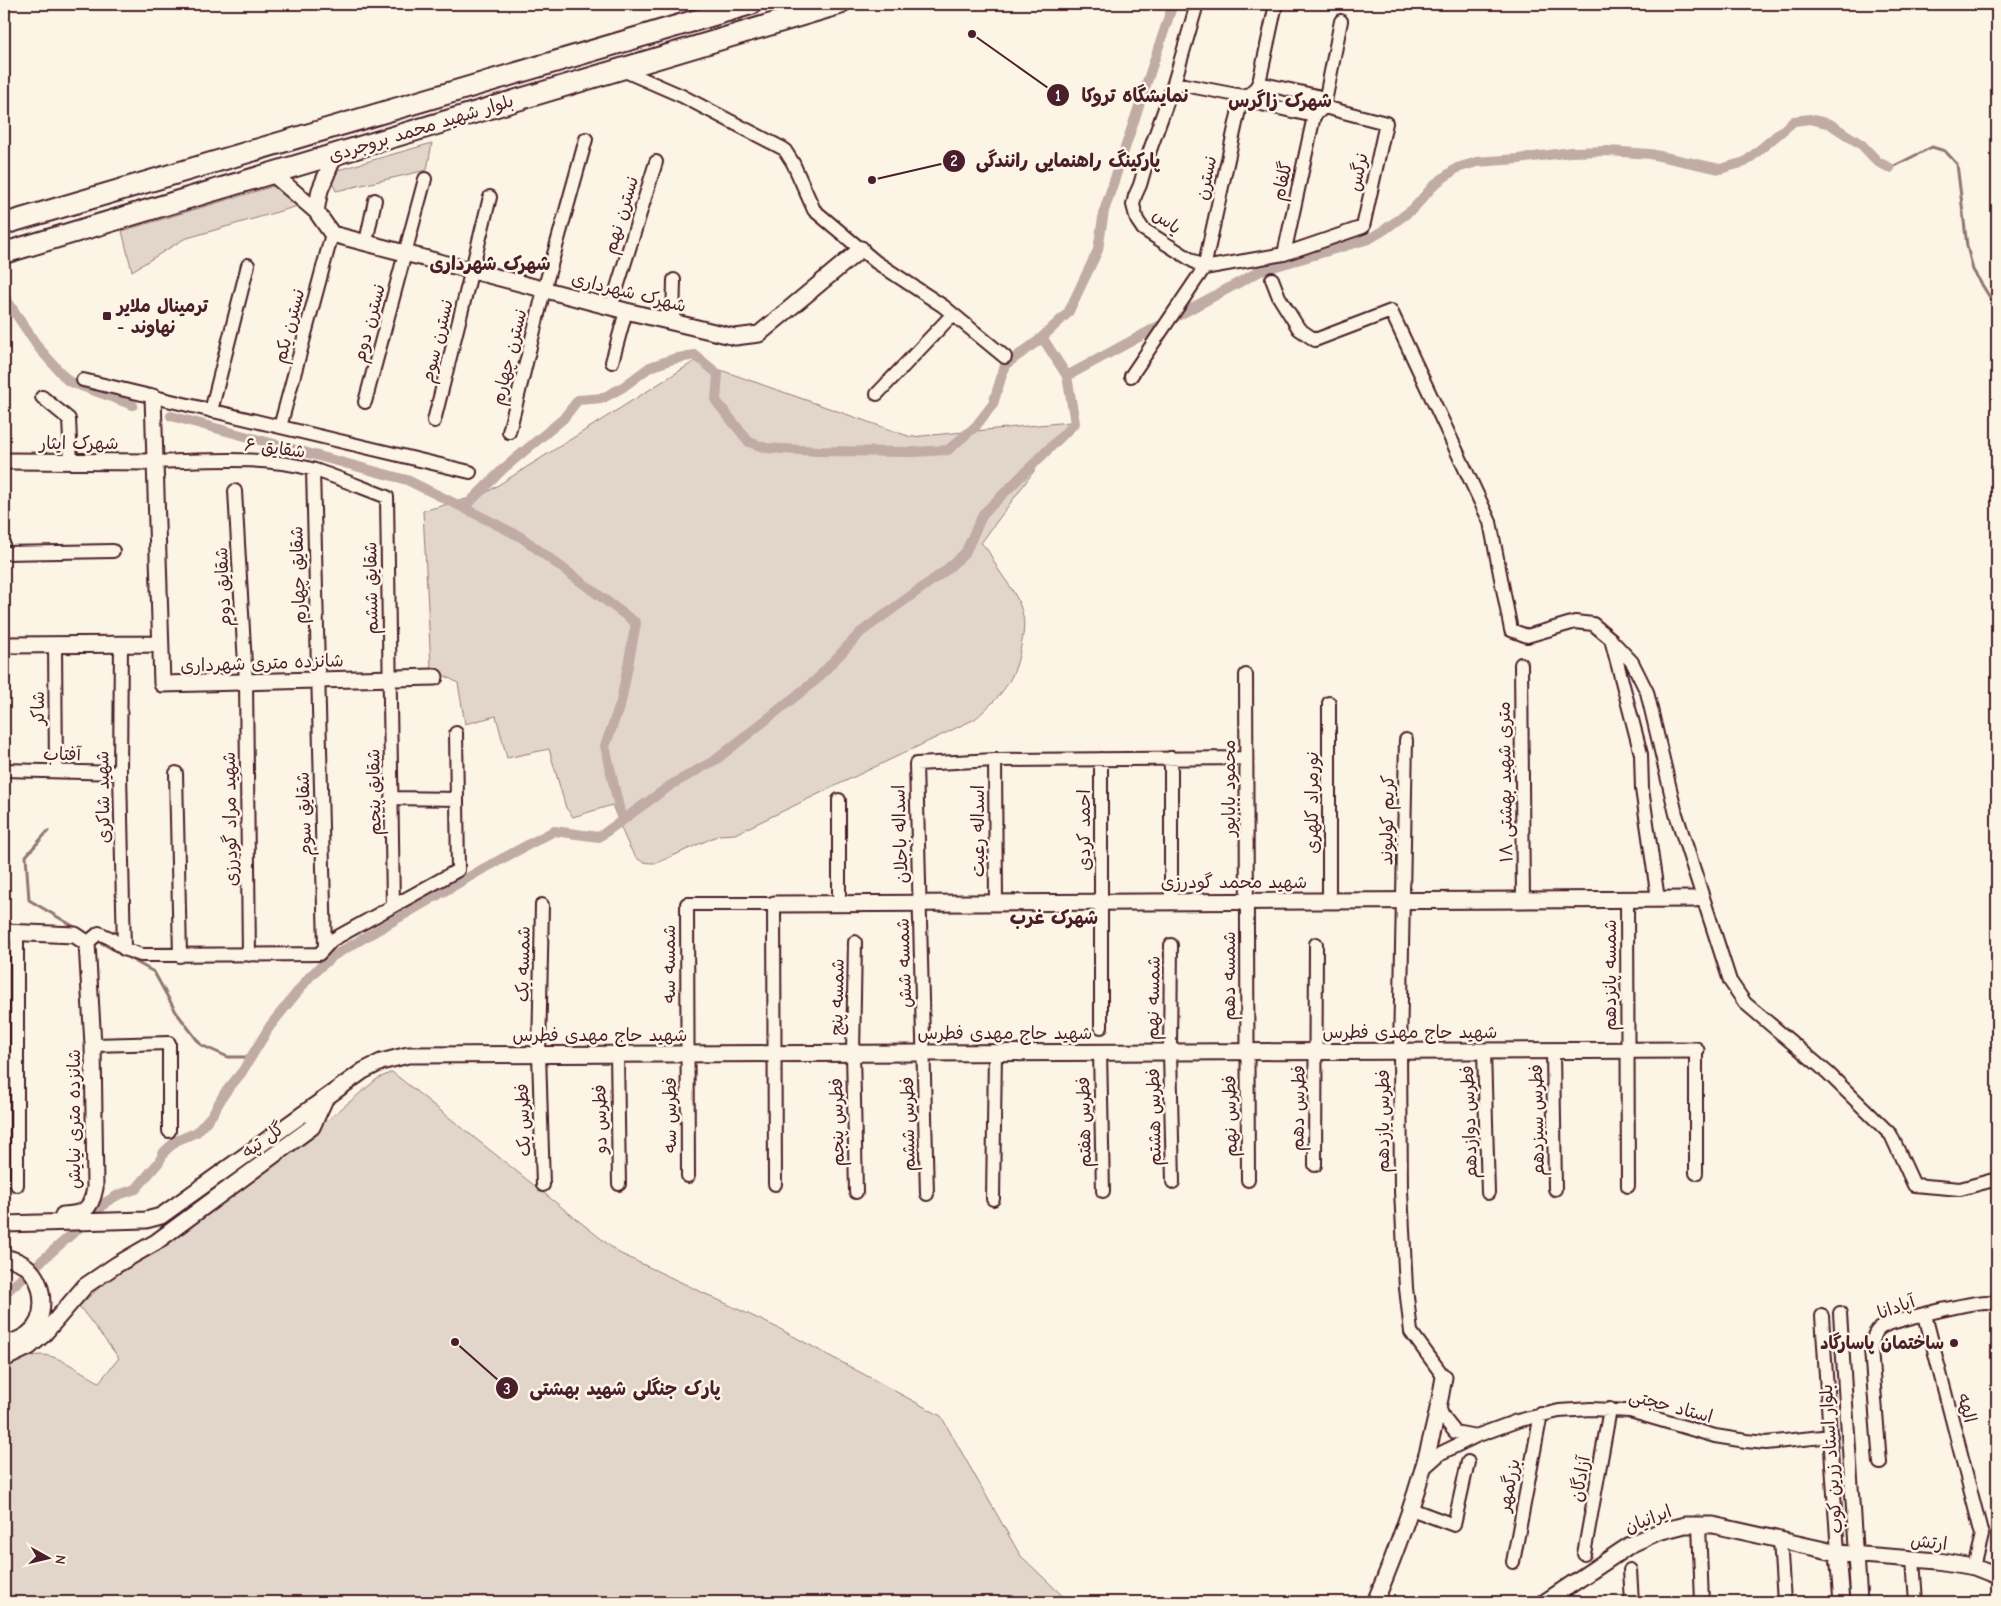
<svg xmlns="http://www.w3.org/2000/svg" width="2001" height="1606" font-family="'Comic Neue','Playpen Sans Arabic',sans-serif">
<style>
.green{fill:#e2d5ca;stroke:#967a7a}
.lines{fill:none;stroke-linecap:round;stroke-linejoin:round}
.stream{stroke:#917474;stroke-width:3}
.canal{stroke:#c0aca5;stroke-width:10}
.minor-casing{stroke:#4a1f2b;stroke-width:16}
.tertiary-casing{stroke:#4a1f2b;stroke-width:19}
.trunk-casing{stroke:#4a1f2b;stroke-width:24}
.minor{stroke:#fcf5e5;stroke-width:12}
.tertiary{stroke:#fcf5e5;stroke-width:15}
.trunk{stroke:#fcf5e5;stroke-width:20}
.poi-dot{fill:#4a1f2b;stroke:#fcf5e5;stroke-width:2}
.labels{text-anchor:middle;stroke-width:5;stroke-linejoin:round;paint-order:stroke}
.street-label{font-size:18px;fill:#4a1f2b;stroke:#fcf5e5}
.poi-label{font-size:18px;font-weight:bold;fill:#4a1f2b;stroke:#fcf5e5;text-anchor:start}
.neighbourhood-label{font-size:19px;font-weight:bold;fill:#4a1f2b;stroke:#fcf5e5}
.leader{fill:none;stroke:#4a1f2b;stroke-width:2}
.callout-dot{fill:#4a1f2b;stroke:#fcf5e5;stroke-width:2}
.mark-label{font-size:15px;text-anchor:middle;font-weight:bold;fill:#fff}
.callout-label{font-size:19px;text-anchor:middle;font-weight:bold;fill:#4a1f2b;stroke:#fcf5e5;stroke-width:5;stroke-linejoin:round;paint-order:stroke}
</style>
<rect width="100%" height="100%" fill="#fcf5e5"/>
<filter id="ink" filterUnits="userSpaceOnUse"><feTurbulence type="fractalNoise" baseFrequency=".02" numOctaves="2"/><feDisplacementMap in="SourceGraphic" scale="10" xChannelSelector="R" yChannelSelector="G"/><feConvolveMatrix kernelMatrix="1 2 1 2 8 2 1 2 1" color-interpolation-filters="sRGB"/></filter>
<g filter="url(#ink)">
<path class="green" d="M432,143L427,170L336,191L331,180L338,170Z
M277,185L298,206L184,239L132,271L122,231Z
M695,361L911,437L1070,422L981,543C990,550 993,562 1000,572C1009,585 1020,599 1023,616C1025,625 1023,637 1021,646C1015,681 1001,696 975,719L735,834L719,835L657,863C650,863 643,863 638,859C629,852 617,817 612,805L573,817L566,808L549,749L507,758L496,716L465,724L458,683L431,668L423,511L484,494Z
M392,1072L619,1253L780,1329L941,1416L1020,1555L1069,1602H4V1368C14,1363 29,1355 41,1355C58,1354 84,1374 99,1382L119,1358L79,1306L102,1285L287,1154L377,1079Z"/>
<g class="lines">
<path class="stream" d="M1890,168L1932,147L1945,151L1957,164L1967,246L1973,270L1997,309
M48,831L26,856L29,900L78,929
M96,940L154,972L176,1012L201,1045L228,1057H250"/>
<path class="canal" d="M4,296L38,347L68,381L133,405
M1042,337L1067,376
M171,416L407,480L464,508L503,469L563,419L578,400L603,398L623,387L650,367L673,359L695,355L718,374L716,401L749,442L766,448L818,451L913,452L948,450L976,426L993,404L1005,365L1038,341L1068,313L1098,250L1104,211L1173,4
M464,508L521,537L636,623L621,702L605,746L622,821
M4,1294L98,1211L106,1202L118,1195L136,1189L159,1162L164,1152L176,1141L197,1132L212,1115L224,1094L242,1072L270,1026L311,975L333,956L481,870L554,831L599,837L671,785L717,759L816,680L861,632L945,571L965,553L983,514L1075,423L1067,376L1262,270L1369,239L1384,230L1413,209L1435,184L1457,168L1477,162L1518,159L1571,152L1608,151L1650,154L1720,169L1745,162L1794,121L1810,119L1830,124L1862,145L1878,162L1890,168"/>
<defs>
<path id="minor" d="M1197,4L1174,83L1150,150L1140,185L1135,196L1133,205L1137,220L1143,229L1204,268L1284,254L1363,227L1386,123L1324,107L1341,21
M620,69L682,96L784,149L793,163L814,210L876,262L943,306L1005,357
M1174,83L1242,96L1250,94
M1259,83L1317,96L1324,107L1314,116L1257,103L1251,94Z
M1259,83L1276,4
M366,242L375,200
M1284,254L1314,116
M1272,279L1279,297L1299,329L1315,340L1391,311L1490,522L1511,630L1527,636L1575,622L1593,624L1611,639L1641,754L1642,789L1658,899
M611,307L656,162
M673,323L674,280
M612,362L626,311
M1131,376L1204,268L1242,96
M83,380L470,472
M877,394L953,314
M42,397L69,419L71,462
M365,402L425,179
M211,411L248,265
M434,421L490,197
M280,427L332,234
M509,432L544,290L586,139
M154,462C206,461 264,455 315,470C339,478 363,488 387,497L393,906
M313,470L325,947
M235,491L246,682L249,955
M4,553L113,551
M1613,642L1632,662L1647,692L1676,814L1730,981L1745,1003L1828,1073L1891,1135L1914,1185L1960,1189L1997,1179
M121,644L120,773L124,949
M55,645L56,771
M1521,664L1523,900
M1246,675L1248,1180
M1329,703V901
M1406,740L1400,1051L1401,1191L1406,1288L1411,1332L1444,1377
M1171,758V901
M1101,759V1027
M995,760L996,902
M4,770L120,773
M176,773L180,956
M391,798L457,799
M839,800V903
M1627,899L1628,1186
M542,905L539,1054L543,1185
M855,942L853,1053L856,1192
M87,943L99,933L112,939L124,949L141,955L319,954L332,940L458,870L456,733
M1171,945L1170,1052L1173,1182
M93,1045L169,1043V1131
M1484,1051L1488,1193
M1553,1051L1555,1189
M1100,1052L1103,1191
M617,1053L619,1184
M1315,1165L1316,944
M1696,1173V1050
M688,1176L687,904H774L775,1184
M17,1185V932
M927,1194L916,764L995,760L1246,758
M993,1199L995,1052
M1840,1313L1856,1554
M1925,1315L1982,1535L1974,1567
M1822,1316L1838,1553
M1439,1407L1443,1417L1455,1432L1476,1436
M1880,1463L1871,1349C1873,1341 1873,1333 1880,1328C1889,1321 1973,1302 1986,1302C1990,1302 1994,1303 1997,1304
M1423,1469L1441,1453L1476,1436L1517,1421L1559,1411L1591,1409L1630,1411L1715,1436L1746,1441L1766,1443L1831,1436
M1411,1509L1454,1525L1468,1462
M1699,1525L1702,1602
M1780,1539L1784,1602
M1584,1554L1610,1409
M1913,1559L1916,1602
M1513,1562L1541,1414
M1630,1570L1632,1602"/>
<path id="tertiary" d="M272,173L316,211L332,234L626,311L735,337L759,334L861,249
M316,211L320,190L335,154
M153,397L162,684L435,677
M4,461L154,462
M4,645L160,644
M774,904L1695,899
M4,932L75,935L87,943L93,1045L95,1188C91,1210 84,1214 63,1215
M4,1224L146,1220L161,1216L363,1071L381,1062L408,1055L1696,1050
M4,1257C14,1260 24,1262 31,1271C45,1287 47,1320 28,1334C22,1339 11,1342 4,1346
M4,1359L29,1347L43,1335L85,1286L116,1265L156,1242L312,1127L325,1099
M1838,1553L1842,1602
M1856,1554L1859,1602
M1375,1602C1406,1529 1431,1455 1444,1377
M1545,1602L1630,1545L1658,1532L1685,1525H1713L1838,1553L1938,1561L1974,1567L1997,1576"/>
<path id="trunk" d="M4,224L751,4
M4,253L839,4"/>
</defs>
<use href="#minor" class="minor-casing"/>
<use href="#tertiary" class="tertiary-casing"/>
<use href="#trunk" class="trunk-casing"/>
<use href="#minor" class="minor"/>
<use href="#tertiary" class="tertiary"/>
<use href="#trunk" class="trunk"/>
</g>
</g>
<g class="poi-dot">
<rect x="102" y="311" width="10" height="10" rx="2.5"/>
<circle cx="1954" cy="1343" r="5"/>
</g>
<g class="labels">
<g class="street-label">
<text transform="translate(421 128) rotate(-17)" y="6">بلوار شهید محمد بروجردی</text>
<text transform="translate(1358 172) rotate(-78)" y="6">نرگس</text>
<text transform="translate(1206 178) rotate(-78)" y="6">نسترن</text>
<text transform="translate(1282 181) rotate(-77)" y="6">گلفام</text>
<text transform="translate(621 215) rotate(-73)" y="6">نسترن نهم</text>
<text transform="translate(1167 221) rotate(36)" y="6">یاس</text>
<text transform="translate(629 292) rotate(14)" y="6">شهرک شهرداری</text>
<text transform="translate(369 323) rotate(-75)" y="6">نسترن دوم</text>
<text transform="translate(289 326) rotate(-75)" y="6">نسترن یکم</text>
<text transform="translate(437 341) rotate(-76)" y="6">نسترن سوم</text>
<text transform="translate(509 357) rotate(-76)" y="6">نسترن چهارم</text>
<text x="79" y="449">شهرک ایثار</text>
<text transform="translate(275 448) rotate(7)" y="6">شقایق ۶</text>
<text transform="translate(298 575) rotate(-92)" y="6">شقایق چهارم</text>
<text transform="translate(223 587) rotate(-93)" y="6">شقایق دوم</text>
<text transform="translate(371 588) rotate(-91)" y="6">شقایق ششم</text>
<text transform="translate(262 663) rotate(-2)" y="6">شانزده متری شهرداری</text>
<text transform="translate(38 708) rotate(-90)" y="6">شاکر</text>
<text transform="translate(62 754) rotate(1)" y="6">آفتاب</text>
<text transform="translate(1505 782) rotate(-91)" y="6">۱۸ متری شهید بهشتی</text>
<text transform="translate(1229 788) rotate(-90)" y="6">محمود باباپور</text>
<text transform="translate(374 792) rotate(-91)" y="6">شقایق پنجم</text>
<text transform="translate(103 797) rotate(-91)" y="6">شهید شاکری</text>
<text transform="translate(1312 802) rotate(-90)" y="6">نورمراد کلهری</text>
<text transform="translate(304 814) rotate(-92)" y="6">شقایق سوم</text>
<text transform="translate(230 819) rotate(-91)" y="6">شهید مراد گودرزی</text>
<text transform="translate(1387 820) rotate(-89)" y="6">کریم کولیوند</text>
<text transform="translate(1084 830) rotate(-90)" y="6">احمد کردی</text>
<text transform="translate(978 831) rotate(-90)" y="6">اسداله رعیت</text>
<text transform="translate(900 834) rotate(-92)" y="6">اسداله باجلان</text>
<text x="1234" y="888">شهید محمد گودرزی</text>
<text transform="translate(904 963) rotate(-92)" y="6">شمسه شش</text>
<text transform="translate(523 964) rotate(-89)" y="6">شمسه یک</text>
<text transform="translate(669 964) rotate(-90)" y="6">شمسه سه</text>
<text transform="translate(1610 975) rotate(-90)" y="6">شمسه پانزدهم</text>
<text transform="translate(1229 976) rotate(-90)" y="6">شمسه دهم</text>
<text transform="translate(837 997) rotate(-89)" y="6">شمسه پنج</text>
<text transform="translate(1153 998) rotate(-89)" y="6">شمسه نهم</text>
<text x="1410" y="1038">شهید حاج مهدی فطرس</text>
<text x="1005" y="1039">شهید حاج مهدی فطرس</text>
<text x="600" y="1041">شهید حاج مهدی فطرس</text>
<text transform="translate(1298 1108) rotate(-89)" y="6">فطرس دهم</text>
<text transform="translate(670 1115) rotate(-90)" y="6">فطرس سه</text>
<text transform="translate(1230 1116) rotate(-91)" y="6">فطرس نهم</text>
<text transform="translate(1154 1117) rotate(-91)" y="6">فطرس هشتم</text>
<text transform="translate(74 1119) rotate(-90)" y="6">شانزده متری نیایش</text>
<text transform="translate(600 1119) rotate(-91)" y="6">فطرس دو</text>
<text transform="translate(523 1120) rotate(-92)" y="6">فطرس یک</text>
<text transform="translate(1537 1120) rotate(-91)" y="6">فطرس سیزدهم</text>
<text transform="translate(1383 1121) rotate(-90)" y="6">فطرس یازدهم</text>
<text transform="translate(837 1122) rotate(-91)" y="6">فطرس پنجم</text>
<text transform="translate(1084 1122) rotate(-91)" y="6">فطرس هفتم</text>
<text transform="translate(1469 1122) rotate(-92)" y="6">فطرس دوازدهم</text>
<text transform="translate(908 1124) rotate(-91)" y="6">فطرس ششم</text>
<text transform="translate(263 1140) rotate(-36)" y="6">گل تپه</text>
<text transform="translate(1896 1307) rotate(-20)" y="6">آپادانا</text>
<text transform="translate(1671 1406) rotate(15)" y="6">استاد حجتی</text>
<text transform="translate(1967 1408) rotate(75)" y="6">الهه</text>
<text transform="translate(1831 1459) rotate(-94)" y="6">بلوار استاد زرین کوب</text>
<text transform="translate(1580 1479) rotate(-80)" y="6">آزادگان</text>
<text transform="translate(1509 1485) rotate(-79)" y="6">بزرگمهر</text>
<text transform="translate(1648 1519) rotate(-21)" y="6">ایرانیان</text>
<text transform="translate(1929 1542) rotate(6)" y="6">ارتش</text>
</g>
<g class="poi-label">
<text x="117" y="312">ترمینال ملایر<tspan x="117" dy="21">- نهاوند</tspan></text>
<text x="1944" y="1349" text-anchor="end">ساختمان پاسارگاد</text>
</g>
<g class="neighbourhood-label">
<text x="1280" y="107">شهرک زاگرس</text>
<text x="490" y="270">شهرک شهرداری</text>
<text x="1054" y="924">شهرک غرب</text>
</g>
</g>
<path class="leader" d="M972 34L1058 95M872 180L954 161M455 1342L507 1388"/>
<g class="callout-dot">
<circle cx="972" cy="34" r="5"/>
<circle cx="872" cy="180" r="5"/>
<circle cx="455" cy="1342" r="5"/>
<circle cx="1058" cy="95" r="12"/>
<circle cx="954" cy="161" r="12"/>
<circle cx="507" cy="1388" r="12"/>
</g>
<g class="mark-label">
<text x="1058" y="101">1</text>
<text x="954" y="166">2</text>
<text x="507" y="1394">3</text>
</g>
<g class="callout-label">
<text x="1135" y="102">نمایشگاه تروکا</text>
<text x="1068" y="167">پارکینگ راهنمایی رانندگی</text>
<text x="625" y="1395">پارک جنگلی شهید بهشتی</text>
</g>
<rect width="2001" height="1606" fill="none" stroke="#fcf5e5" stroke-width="20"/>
<rect x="10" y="10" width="1981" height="1586" fill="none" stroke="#4a1f2b" stroke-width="2" filter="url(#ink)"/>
<g transform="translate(48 1558) rotate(98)" stroke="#fcf5e5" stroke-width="4" paint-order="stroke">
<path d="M0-4L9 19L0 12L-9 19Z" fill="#4a1f2b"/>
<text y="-8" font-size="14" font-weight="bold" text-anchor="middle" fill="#4a1f2b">N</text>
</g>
</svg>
